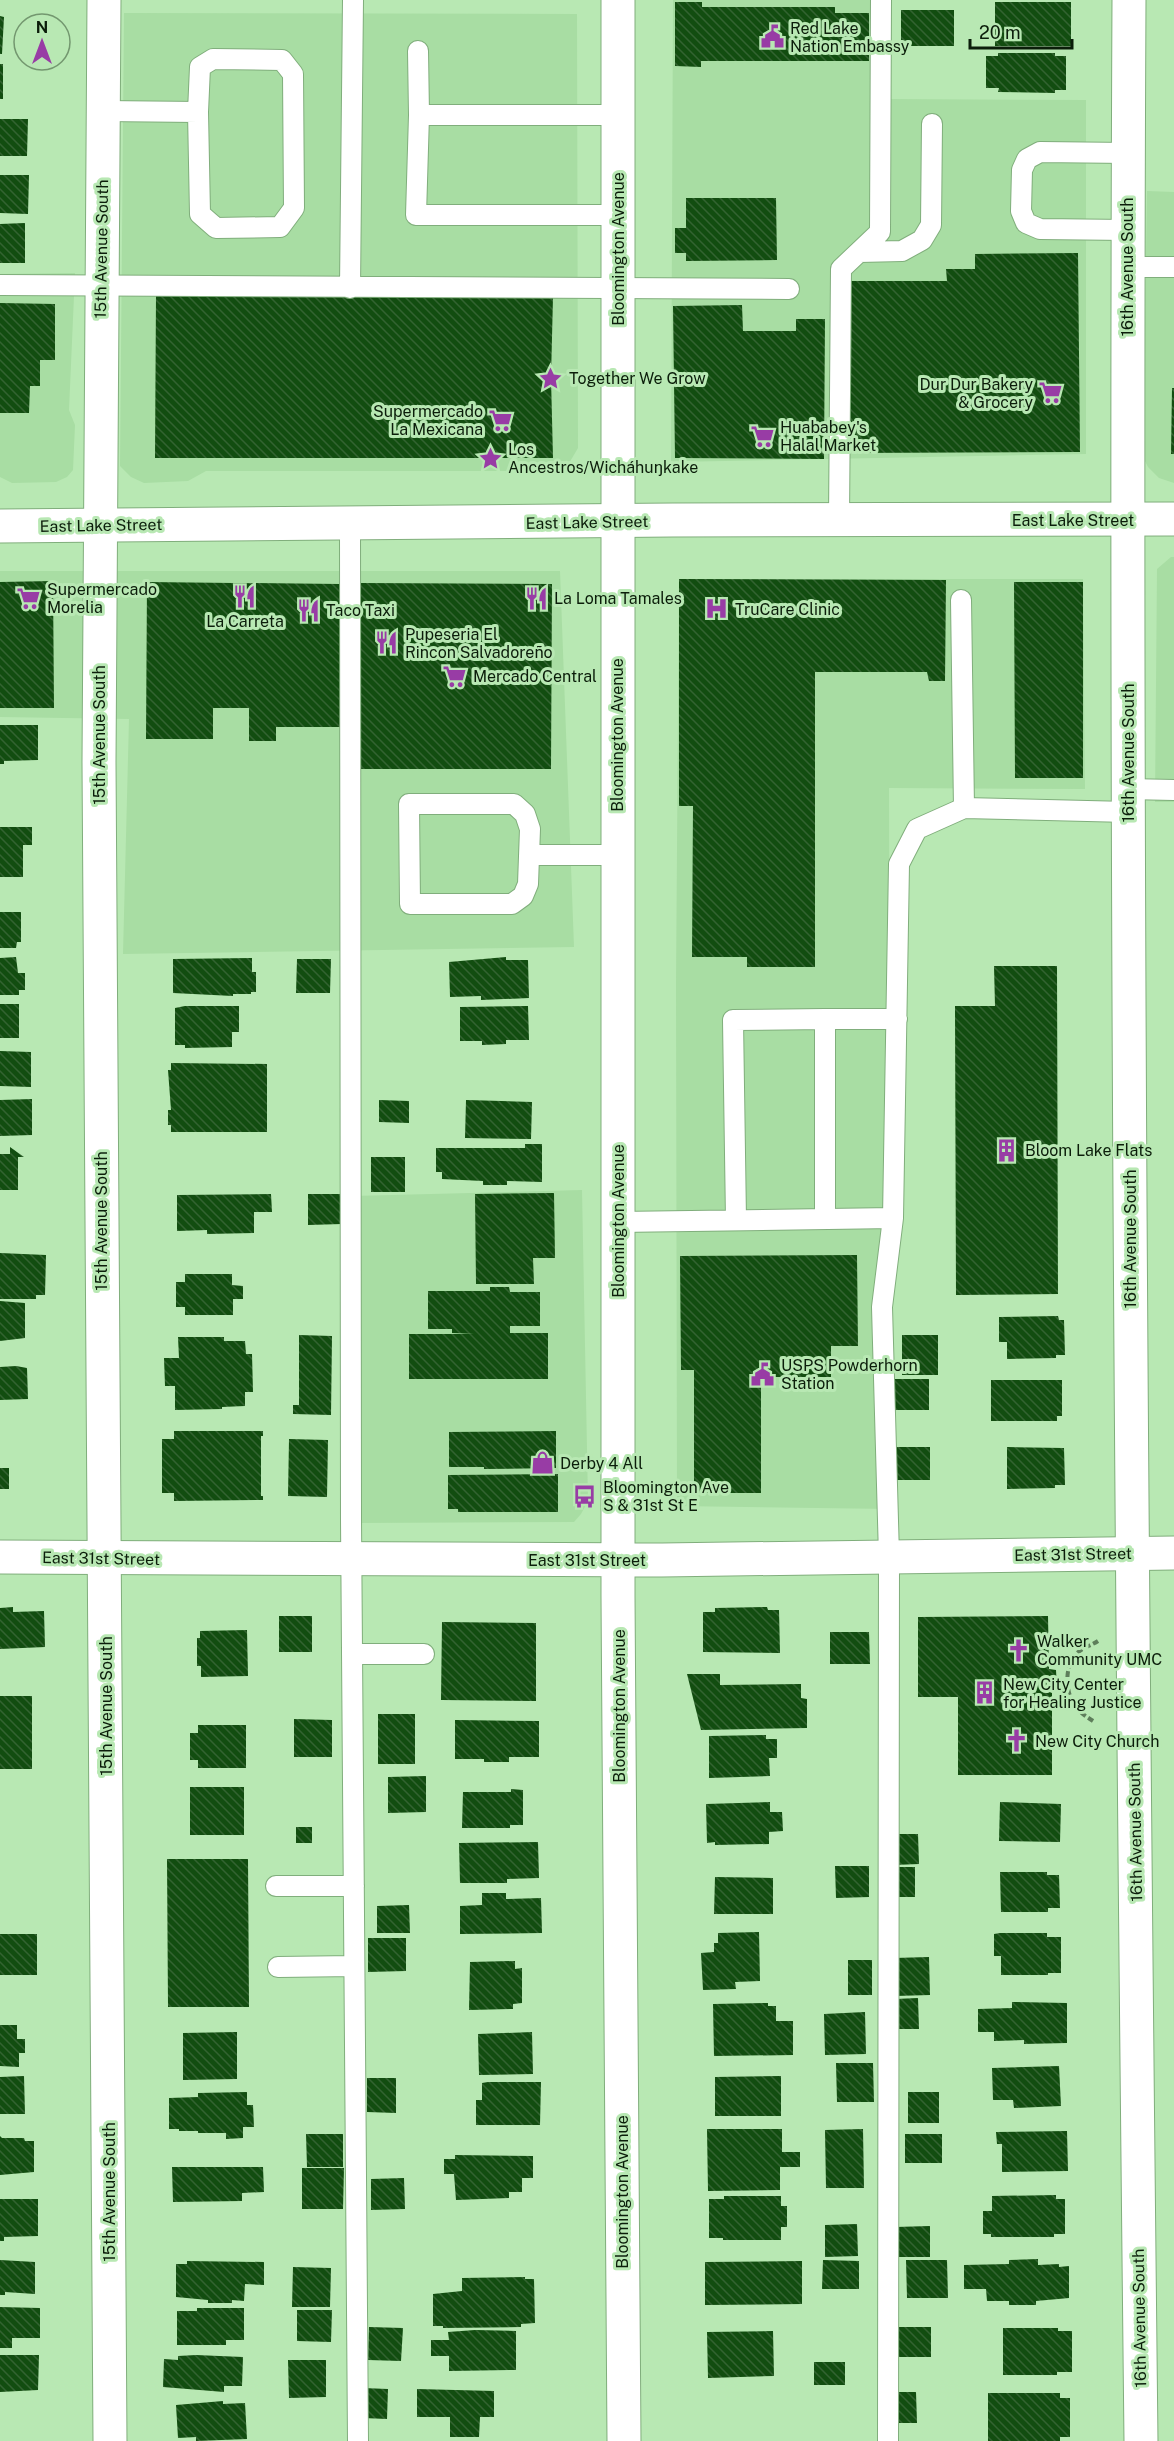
<svg xmlns="http://www.w3.org/2000/svg" width="1174" height="2441" font-family="'Public Sans',sans-serif">
<style>
.built{fill:#a8dda3}
.building{fill:url(#building-back-hatch)}
.lines{fill:none;stroke-linecap:round;stroke-linejoin:round}
.service-casing{stroke:#80ae7c;stroke-width:22}
.minor-casing{stroke:#80ae7c;stroke-width:35}
.tertiary-casing{stroke:#80ae7c;stroke-width:35}
.secondary-casing{stroke:#80ae7c;stroke-width:35}
.path{stroke:#5e7e5b;stroke-width:4;stroke-dasharray:6 3;stroke-linecap:butt}
.service{stroke:#fff;stroke-width:20}
.minor{stroke:#fff;stroke-width:33}
.tertiary{stroke:#fff;stroke-width:33}
.secondary{stroke:#fff;stroke-width:33}
.labels{text-anchor:middle;stroke-width:6;stroke-linejoin:round;paint-order:stroke}
.poi-label{font-size:16px;fill:#0b1d0a;stroke:#b8e8b3;text-anchor:start}
.street-label{font-size:16px;fill:#0b1d0a;stroke:#b8e8b3}
</style>
<defs>
<pattern id="building-back-hatch" width="6" height="6" patternUnits="userSpaceOnUse" patternTransform="scale(1.5)"><rect width="6" height="6" fill="#124d10"/><path d="M-1 5l2 2M0 0l6 6M5-1l2 2" fill="none" stroke="#336331"/></pattern>
</defs>
<rect width="100%" height="100%" fill="#b8e8b3"/>
<path class="built" d="M673,0H884L886,99L1086,100V454L671,462Z
M124,13L577,14L578,448L568,465L554,471H206L188,481L144,483L131,477L120,466Z
M1147,191L1174,192V483L1159,478L1148,467L1143,457Z
M75,273L69,410L75,425L73,470L67,477L56,482L12,483L0,477V274Z
M1171,557H1174V802H1155L1157,569Z
M0,571H560L574,947L123,954L129,719L0,717Z
M679,579H1083L1085,789L889,788L891,1509L677,1506L676,985Z
M582,1190L588,1501L581,1514L574,1522L356,1523L352,1196Z"/>
<path class="building" d="M675,2H702V7H835V13H869V61H701V67L675,66Z
M995,2H1071V46H995Z
M901,10H954V46H901Z
M0,16L4,17L2,54H0Z
M998,53H1055V56H1066V90H1055V93L998,92L999,88H986V56H998Z
M0,64H3V99H0Z
M0,119H28L27,156H0Z
M0,175H29L28,214L0,213Z
M686,198H776L777,260L686,261V253H675V228H686Z
M25,223V263H0V224Z
M1078,253L1080,452L846,453L845,281H947L946,269H975V254Z
M156,295L553,297L551,378L553,458H155Z
M0,303L55,304V360H40V386H30L29,413H0Z
M742,305L743,331H796V319H825L824,459L675,458L673,306Z
M1172,388H1174V454H1171Z
M679,579L946,580L945,681H929L927,672H815V967H747V957H692L693,806H679Z
M53,581L54,708H0V582Z
M147,582L340,584V727H276V741H249V708H213V739H146Z
M1014,582H1083V778H1015Z
M359,583L552,584L551,769H358Z
M0,725H38V760L4,761V764H0Z
M0,827H32V845H23V877H0Z
M0,912H21V942H17L16,948H0Z
M16,957L18,973H25V990H19V995H0V958Z
M506,957V960H528L529,998L481,1000V996L450,997L449,962Z
M252,958V972H256V992H251V994H233V996L173,993V959Z
M297,959H331L330,993H296Z
M994,966H1057L1058,1294L956,1295L955,1006H995Z
M0,1004H19V1038H0Z
M185,1006H239V1032H232V1047L185,1048V1045H175V1008Z
M528,1006L529,1040H506V1044L482,1045V1041H460V1007Z
M0,1051L31,1052V1087L0,1086Z
M171,1063L267,1064V1132H171V1125H168V1110H171L168,1070H171Z
M32,1099V1135L0,1136V1100Z
M379,1100L409,1101V1123L379,1122Z
M466,1100L532,1102L531,1139L465,1138Z
M525,1144H542V1182L507,1181V1185H483V1181L442,1179V1172H436V1148H525Z
M10,1147L24,1157H18V1190H0V1154H10Z
M371,1157H405V1192H371Z
M554,1193L555,1258H533L534,1284H476L475,1194Z
M271,1194L272,1212H254V1233L207,1234V1230L177,1231V1195Z
M308,1194H341L342,1224L308,1225Z
M0,1253L46,1255L45,1295H36V1299H0Z
M857,1255L858,1346H831V1377H761V1493H694V1370H681L680,1256Z
M185,1274H232V1285L243,1286V1299H233V1315H185V1307H176V1282H185Z
M490,1287H509L510,1292H540V1326H510V1333H548V1379H409V1334H474L452,1333V1329H428V1291H490Z
M0,1301L25,1303V1338L0,1341Z
M1058,1316L1059,1320H1064L1065,1355H1056V1358L1007,1359V1342H999V1317Z
M299,1335L332,1336L331,1415L293,1414V1405H299Z
M902,1335H938V1375H902Z
M178,1337H224V1341H245L246,1354H252L253,1392H245V1406L222,1407V1409L175,1410V1386H165L164,1358H179Z
M16,1366L27,1368L28,1399L0,1400V1367Z
M895,1379H929V1410H895Z
M991,1380H1062V1416H1057V1421H991Z
M174,1431H263V1436H261V1496H263V1500L174,1501V1493H162V1439H174Z
M556,1431V1468L484,1469V1467H449V1432Z
M289,1439L328,1440L327,1497L288,1496Z
M893,1447H930V1480H894Z
M1007,1447L1064,1448L1065,1485H1055V1488L1007,1489Z
M0,1468H9V1489H0Z
M558,1474V1512H458V1509H448V1475Z
M13,1607V1612L44,1611L45,1647L0,1649V1608Z
M767,1607L768,1610H779L780,1653L703,1652V1612H715V1608Z
M279,1616H312V1652H279Z
M1048,1616L1049,1669L1056,1670L1057,1689L1052,1690V1775H958V1697H918V1617Z
M442,1622L536,1623V1701L441,1700Z
M247,1630L248,1676L201,1677V1666H197V1638H200V1631Z
M830,1632H869L870,1664H830Z
M687,1674H720V1685L801,1684V1698L807,1699V1728L701,1730Z
M0,1696H32V1769H0Z
M378,1714H415V1764H378Z
M294,1719L332,1720V1757H294Z
M455,1720L539,1721V1757H509V1762H484V1759H455Z
M198,1725H246V1768H198V1760H190V1733H198Z
M766,1735V1739H777V1758H769L770,1776L709,1778V1736Z
M426,1776V1812L388,1813V1777Z
M190,1787H244V1835H190Z
M511,1789L523,1790V1825H510V1828H462L463,1792H511Z
M770,1802V1812H782L783,1831L769,1832V1844L715,1845V1842L707,1843L706,1804Z
M1000,1802L1061,1804L1060,1842L999,1841Z
M296,1827H312V1843H296Z
M894,1834H918L919,1864L894,1865Z
M538,1842L539,1878L507,1879V1883H460L459,1843Z
M167,1859H248L249,2007H168Z
M835,1866H869V1897L836,1898Z
M894,1867H915V1897H894Z
M1000,1872H1047V1875H1059L1060,1908H1048V1912H1001Z
M715,1877L773,1878V1914H714Z
M482,1893H506V1899L541,1898L542,1933L460,1934V1906L482,1905Z
M409,1905L410,1933H377V1906Z
M759,1932L760,1981L735,1982L736,1989L703,1990L701,1953L714,1952V1943H718V1933Z
M1000,1933H1047V1937H1061V1973H1048V1975H1001V1956H994V1934Z
M0,1934H37V1975H0Z
M368,1938H406V1971L368,1972Z
M929,1957L930,1995L895,1996L894,1958Z
M848,1960H872V1995H848Z
M515,1961V1969L522,1968V2003L513,2004V2009L469,2010L470,1962Z
M918,1998L919,2029H896L895,1999Z
M1012,2002L1067,2003V2043L1024,2044V2040L994,2041V2032H978V2009L1012,2008Z
M768,2003V2006H776V2021H793V2055L714,2056L713,2004Z
M865,2012L866,2054L825,2055L824,2014Z
M0,2025H17V2039H25V2053H19V2067L0,2066Z
M237,2032V2079L183,2080V2033Z
M532,2032L533,2074L479,2075L478,2034Z
M836,2063H873L874,2102H837Z
M1059,2066L1061,2106L1014,2108L1013,2100H993L992,2068Z
M24,2076L25,2114H0V2077Z
M781,2076V2116H715V2077Z
M367,2078H396V2113L367,2112Z
M488,2082H541L540,2125H476V2100H482V2083Z
M247,2092V2105H253L254,2127H243V2138L226,2139V2133H198V2131H179V2129H169V2098L198,2097V2093Z
M908,2092H939V2123H908Z
M707,2129H782V2152H800V2167H780V2190L708,2191Z
M863,2129L864,2188H826L825,2130Z
M1067,2131L1068,2171L1002,2172V2144H997L996,2132Z
M306,2134H343V2167H307Z
M905,2134H942V2163H905Z
M0,2136L2,2138H24L25,2141H34V2172L0,2175Z
M455,2155L533,2156V2178H522V2192H509V2198L456,2200L454,2174H444V2159H455Z
M172,2167H263L264,2192L242,2193V2201L173,2202Z
M302,2168H344L343,2209H302Z
M404,2178L405,2209L371,2210V2179Z
M1056,2195V2199H1065V2234H1054V2237H991V2234H983V2211H992V2196Z
M724,2196H781V2206H787V2227H781V2240H723V2238H709V2199H724Z
M0,2199H38V2236L4,2237V2241H0Z
M857,2224L858,2256L825,2257V2225Z
M930,2226V2257H895V2227Z
M1038,2259V2265L1059,2264V2267L1069,2266V2298L1036,2301V2305H1009V2301H987L986,2289H964V2265L1009,2264V2260Z
M0,2260L35,2262V2294L5,2292V2295H0Z
M823,2260L859,2261V2289H822Z
M906,2260H947L948,2298H907Z
M187,2261L264,2262V2285L245,2284L244,2301L232,2300V2303H208V2300L176,2297V2264H187Z
M802,2261V2304L705,2305V2262Z
M293,2267L331,2268L330,2307H292Z
M525,2277V2279H534L535,2323L521,2324V2327L443,2328V2326H433V2294L462,2291V2278Z
M0,2307L40,2308V2338H12V2348H0Z
M197,2308H244V2340H226V2345H177V2311H197Z
M297,2310H332L331,2342L297,2341Z
M369,2327L403,2328L401,2361L368,2360Z
M897,2327H931V2357H898Z
M1003,2328H1058V2331H1072V2372H1057V2375H1003Z
M475,2330L516,2331V2370L449,2371V2356H431V2340H449L448,2332Z
M773,2331L774,2376L708,2378L707,2332Z
M0,2355H39L38,2390L0,2392Z
M196,2355L243,2357L242,2386H224V2392L163,2387L164,2359L178,2360V2356Z
M288,2360H326V2397L289,2398Z
M814,2362H845V2385H814Z
M363,2388L388,2389L387,2419L363,2418Z
M417,2389L494,2391V2417H480L479,2437H450V2417H417Z
M895,2392H916L917,2423H896Z
M988,2393H1060V2398H1070V2437H1060V2441H988Z
M223,2401V2404L245,2403L247,2439L196,2441V2437L178,2438L176,2405Z"/>
<g class="lines">
<defs>
<path id="service" d="M418,51L419,115L416,215H618
M103,111L198,112L200,214L216,228L280,227L294,208L293,74L282,60L213,59L200,67L198,112
M419,115H619
M1127,230L1040,229L1026,223L1021,211L1022,170L1027,159L1040,152L1128,153
M859,252L902,251L922,240L931,225L932,124
M1127,267H1174
M0,285L789,289
M350,288L353,0
M839,520L841,269L880,232L881,0
M350,523L351,1519L358,2441
M961,600L964,808
M1128,789L1174,790
M409,804H514L525,814L530,829L528,884L523,896L512,904H410Z
M529,855H617
M825,1219V1019H897
M736,1220L733,1020L825,1019
M618,1222L893,1218
M352,1654H424
M276,1886H354
M278,1967L354,1966
M888,2441L889,1556L882,1307L893,1218L899,864L917,829L964,808L1128,812"/>
<path id="minor" d="M104,0L99,762L110,2441
M1129,0C1125,814 1132,1627 1141,2441"/>
<path id="tertiary" d="M618,0V1596L624,2441
M0,1557L662,1560L1174,1553"/>
<path id="secondary" d="M0,526L673,520L1174,519"/>
</defs>
<use href="#service" class="service-casing"/>
<use href="#minor" class="minor-casing"/>
<use href="#tertiary" class="tertiary-casing"/>
<use href="#secondary" class="secondary-casing"/>
<path class="path" d="M1093,1721C1087,1717 1079,1712 1075,1706C1065,1692 1064,1665 1077,1653C1082,1648 1092,1645 1098,1641"/>
<use href="#service" class="service"/>
<use href="#minor" class="minor"/>
<use href="#tertiary" class="tertiary"/>
<use href="#secondary" class="secondary"/>
</g>
<defs>
<symbol id="civic-bare" viewBox="-9 -9 18 18"><path d="M-.6-6.5H3V-4.5H.6V-3L4-1V1h2V6H-6V1h2V-1L-.6-3ZM-1.2 2.5V6h2.4V2.5Z" fill="#983ca5" stroke="#b8e8b3" stroke-width="2.5" paint-order="stroke"/></symbol>
<symbol id="sight-bare" viewBox="-9 -9 18 18"><path d="M0-6L1.8-2.2L6-1.7L2.9 1.2L3.7 5.4L0 3.3L-3.7 5.4L-2.9 1.2L-6-1.7L-1.8-2.2Z" fill="#983ca5" stroke="#b8e8b3" stroke-width="2.5" paint-order="stroke"/></symbol>
<symbol id="supermarket-bare" viewBox="-9 -9 18 18"><path d="M-6-5.5h2.5l.6 2H6L4.5 2H-2.5L-4.4-4H-6ZM-1.5 3.2a1.3 1.3 0 1 0 .1 0ZM3 3.2a1.3 1.3 0 1 0 .1 0Z" fill="#983ca5" stroke="#b8e8b3" stroke-width="2.5" paint-order="stroke"/></symbol>
<symbol id="restaurant-bare" viewBox="-9 -9 18 18"><path d="M-5-6h1v4h1v-4h1v4h1v-4h1v5L-1.5 .5V6h-2V.5L-5-1ZM5-6V6H3V1.5H1.5Q1.5-4 5-6Z" fill="#983ca5" stroke="#b8e8b3" stroke-width="2.5" paint-order="stroke"/></symbol>
<symbol id="hospital-bare" viewBox="-9 -9 18 18"><path d="M-5-5h3v3.5h4V-5h3V5h-3V1.5h-4V5h-3Z" fill="#983ca5" stroke="#b8e8b3" stroke-width="2.5" paint-order="stroke"/></symbol>
<symbol id="building-bare" viewBox="-9 -9 18 18"><path d="M-4-6H4V6H1V3H-1V6H-4ZM-2.5-4.3h1.7v1.8h-1.7ZM.8-4.3h1.7v1.8H.8ZM-2.5-1h1.7V.8h-1.7ZM.8-1h1.7V.8H.8Z" fill="#983ca5" stroke="#b8e8b3" stroke-width="2.5" paint-order="stroke"/></symbol>
<symbol id="shop-bare" viewBox="-9 -9 18 18"><path d="M-5-2.5h2.3a2.7 3.5 0 0 1 5.4 0H5L5.5 6h-11ZM-1.5-2.5h3a1.5 2.3 0 0 0-3 0Z" fill="#983ca5" stroke="#b8e8b3" stroke-width="2.5" paint-order="stroke"/></symbol>
<symbol id="bus-bare" viewBox="-9 -9 18 18"><path d="M-5-6H5V4H4V6H2V4H-2V6H-4V4H-5ZM-3.5-4V0h7V-4ZM-3.5 1.2v1.5H-2V1.2ZM2 1.2v1.5H3.5V1.2Z" fill="#983ca5" stroke="#b8e8b3" stroke-width="2.5" paint-order="stroke"/></symbol>
<symbol id="church-bare" viewBox="-9 -9 18 18"><path d="M-1.2-6h2.4v3.5h3.3v2.4h-3.3V6h-2.4V-.1h-3.3v-2.4h3.3Z" fill="#983ca5" stroke="#b8e8b3" stroke-width="2.5" paint-order="stroke"/></symbol>
</defs>
<g fill-rule="evenodd">
<use href="#civic-bare" x="756" y="20" width="33" height="33"/>
<use href="#sight-bare" x="534" y="362" width="33" height="33"/>
<use href="#supermarket-bare" x="1034" y="376" width="33" height="33"/>
<use href="#supermarket-bare" x="484" y="404" width="33" height="33"/>
<use href="#supermarket-bare" x="746" y="420" width="33" height="33"/>
<use href="#sight-bare" x="474" y="442" width="33" height="33"/>
<use href="#restaurant-bare" x="228" y="580" width="33" height="33"/>
<use href="#supermarket-bare" x="12" y="582" width="33" height="33"/>
<use href="#restaurant-bare" x="520" y="582" width="33" height="33"/>
<use href="#hospital-bare" x="700" y="592" width="33" height="33"/>
<use href="#restaurant-bare" x="292" y="594" width="33" height="33"/>
<use href="#restaurant-bare" x="370" y="626" width="33" height="33"/>
<use href="#supermarket-bare" x="438" y="660" width="33" height="33"/>
<use href="#building-bare" x="990" y="1134" width="33" height="33"/>
<use href="#civic-bare" x="746" y="1358" width="33" height="33"/>
<use href="#shop-bare" x="526" y="1446" width="33" height="33"/>
<use href="#bus-bare" x="568" y="1480" width="33" height="33"/>
<use href="#church-bare" x="1002" y="1634" width="33" height="33"/>
<use href="#building-bare" x="968" y="1676" width="33" height="33"/>
<use href="#church-bare" x="1000" y="1724" width="33" height="33"/>
</g>
<g class="labels">
<g class="poi-label">
<text x="790" y="34">Red Lake<tspan x="790" dy="18">Nation Embassy</tspan></text>
<text x="569" y="384">Together We Grow</text>
<text x="1033" y="390" text-anchor="end">Dur Dur Bakery<tspan x="1033" dy="18">&amp; Grocery</tspan></text>
<text x="483" y="417" text-anchor="end">Supermercado<tspan x="483" dy="18">La Mexicana</tspan></text>
<text x="780" y="433">Huababey's<tspan x="780" dy="18">Halal Market</tspan></text>
<text x="508" y="455">Los<tspan x="508" dy="18">Ancestros/Wicháhuŋkake</tspan></text>
<text x="47" y="595">Supermercado<tspan x="47" dy="18">Morelia</tspan></text>
<text x="554" y="604">La Loma Tamales</text>
<text x="735" y="615">TruCare Clinic</text>
<text x="326" y="616">Taco Taxi</text>
<text x="245" y="627" text-anchor="middle">La Carreta</text>
<text x="405" y="640">Pupeseria El<tspan x="405" dy="18">Rincon Salvadoreño</tspan></text>
<text x="473" y="682">Mercado Central</text>
<text x="1025" y="1156">Bloom Lake Flats</text>
<text x="781" y="1371">USPS Powderhorn<tspan x="781" dy="18">Station</tspan></text>
<text x="560" y="1469">Derby 4 All</text>
<text x="603" y="1493">Bloomington Ave<tspan x="603" dy="18">S &amp; 31st St E</tspan></text>
<text x="1037" y="1647">Walker<tspan x="1037" dy="18">Community UMC</tspan></text>
<text x="1003" y="1690">New City Center<tspan x="1003" dy="18">for Healing Justice</tspan></text>
<text x="1035" y="1747">New City Church</text>
</g>
<g class="street-label">
<text transform="translate(101 249) rotate(-89)" y="6">15th Avenue South</text>
<text transform="translate(618 249) rotate(-90)" y="6">Bloomington Avenue</text>
<text transform="translate(1127 267) rotate(-90)" y="6">16th Avenue South</text>
<text x="1073" y="526">East Lake Street</text>
<text transform="translate(587 522) rotate(-1)" y="6">East Lake Street</text>
<text transform="translate(101 525) rotate(-1)" y="6">East Lake Street</text>
<text transform="translate(99 735) rotate(-90)" y="6">15th Avenue South</text>
<text transform="translate(617 735) rotate(-90)" y="6">Bloomington Avenue</text>
<text transform="translate(1128 753) rotate(-90)" y="6">16th Avenue South</text>
<text transform="translate(101 1221) rotate(-90)" y="6">15th Avenue South</text>
<text transform="translate(618 1221) rotate(-90)" y="6">Bloomington Avenue</text>
<text transform="translate(1130 1239) rotate(-90)" y="6">16th Avenue South</text>
<text transform="translate(1073 1554) rotate(-1)" y="6">East 31st Street</text>
<text transform="translate(101 1558) rotate(1)" y="6">East 31st Street</text>
<text x="587" y="1566">East 31st Street</text>
<text transform="translate(106 1706) rotate(-90)" y="6">15th Avenue South</text>
<text transform="translate(619 1706) rotate(-90)" y="6">Bloomington Avenue</text>
<text transform="translate(1135 1832) rotate(-91)" y="6">16th Avenue South</text>
<text transform="translate(109 2192) rotate(-90)" y="6">15th Avenue South</text>
<text transform="translate(622 2192) rotate(-90)" y="6">Bloomington Avenue</text>
<text transform="translate(1139 2318) rotate(-91)" y="6">16th Avenue South</text>
</g>
</g>
<g transform="translate(42 42)"><circle r="28" fill="#b8e8b3" stroke="#73976f" stroke-width="1.5"/>
<path d="M0-4.5L10 22L0 15L-10 22Z" fill="#983ca5"/>
<text y="-9" font-size="16" font-weight="bold" text-anchor="middle" fill="#0b1d0a">N</text>
</g>
<path d="M970 39v9h102v-9" fill="none" stroke="#0b1d0a" stroke-width="3"/>
<text x="979" y="39" font-size="18" fill="#0b1d0a" stroke="#b8e8b3" stroke-width="4.5" paint-order="stroke">20 m</text>
</svg>
